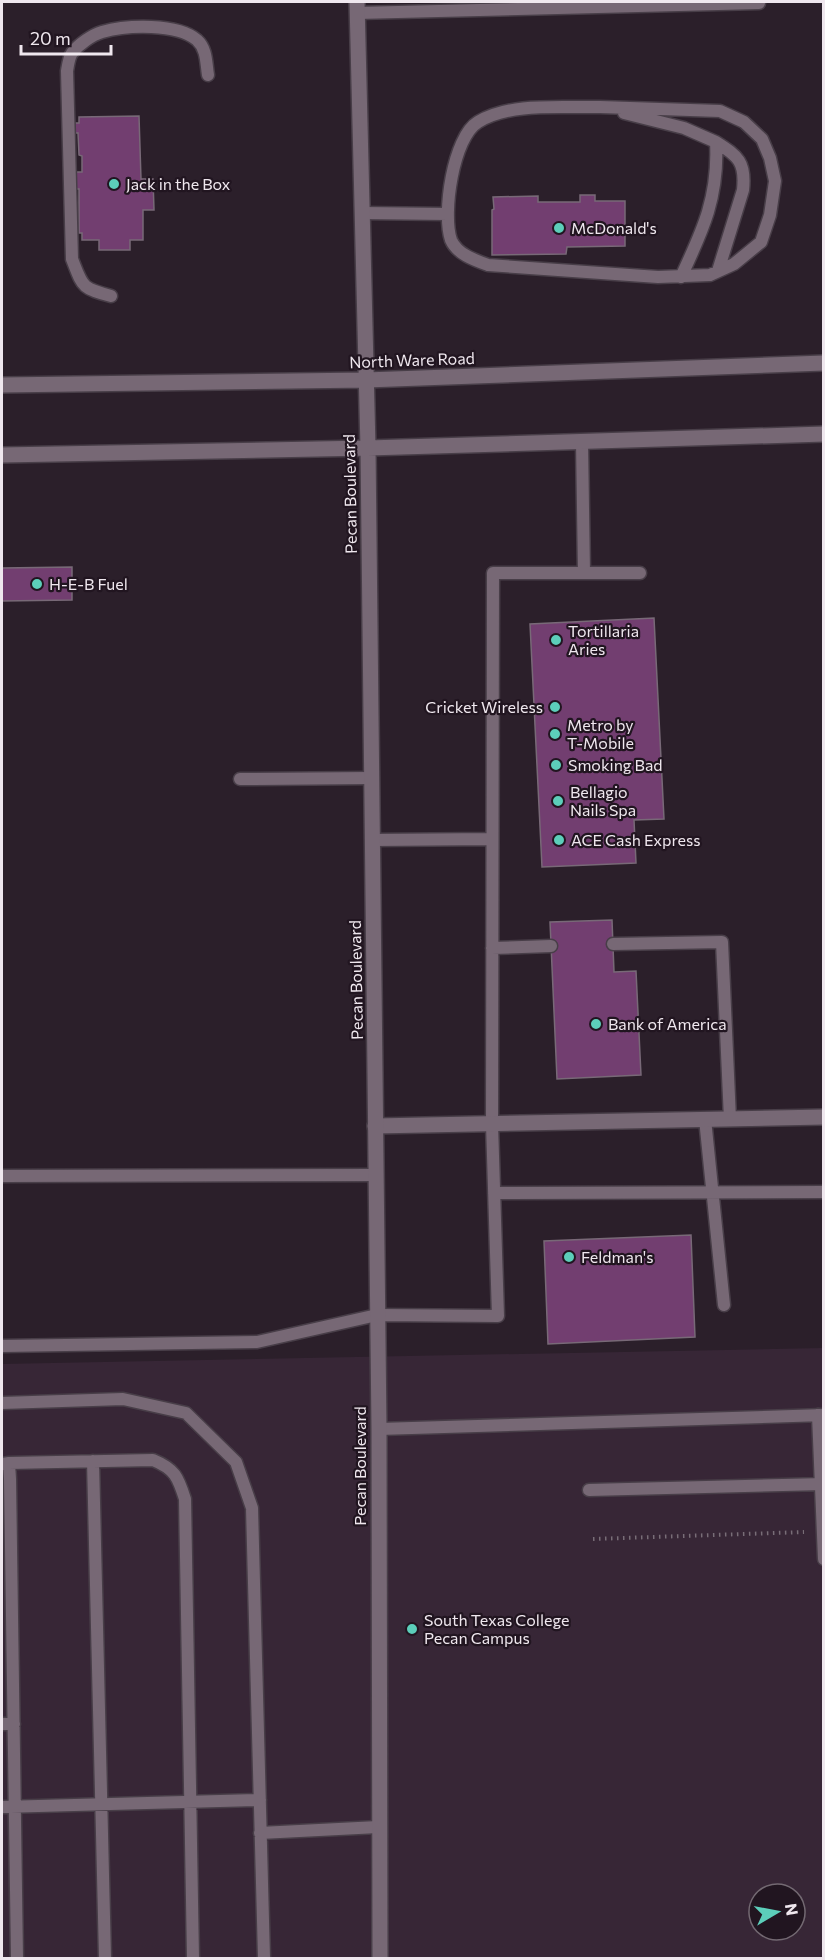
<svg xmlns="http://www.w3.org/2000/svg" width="825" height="1960" font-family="Commissioner,sans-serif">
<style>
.built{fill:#372636;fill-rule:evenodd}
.building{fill:#723e70;stroke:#786977;stroke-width:1.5}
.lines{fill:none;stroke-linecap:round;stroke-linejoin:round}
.lane-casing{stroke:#483e48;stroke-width:15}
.street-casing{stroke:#483e48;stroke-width:18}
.secondary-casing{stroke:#483e48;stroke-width:18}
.path{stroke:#786d77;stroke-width:4;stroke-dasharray:1.5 4.5;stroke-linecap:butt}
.lane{stroke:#776875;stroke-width:12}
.street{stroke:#776875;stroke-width:15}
.secondary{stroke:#776875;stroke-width:15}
.poi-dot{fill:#5cceba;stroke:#211520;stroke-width:2}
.labels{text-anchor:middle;stroke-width:4.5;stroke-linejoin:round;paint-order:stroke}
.poi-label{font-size:16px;fill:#efe7ee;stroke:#211520;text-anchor:start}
.street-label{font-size:16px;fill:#efe7ee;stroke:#211520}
</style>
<rect width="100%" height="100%" fill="#2b1f2a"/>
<path class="built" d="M823,1348V1958H2V1364ZM759,1894H795V1930H759Z"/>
<path class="building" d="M139,116L141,179H153L154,210H143V240H130V250H99V240H82V233H79V189H74V172H82V156L79,155L78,133H73V123H79V117Z
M580,195H595V201H625V246L567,247L566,254L492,255V210L494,209L493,197L538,196V202H580Z
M72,567V600L2,601V568Z
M654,618L664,819L634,820L636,863L542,867L530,624Z
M612,920L614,972L636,971L641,1075L557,1079L550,922Z
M691,1235L695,1337L548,1344L544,1241Z"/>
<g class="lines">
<defs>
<path id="lane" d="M357,13L759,3V2
M600,107L720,111L744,122L762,139L770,158L775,181L770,215L761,242L734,264L710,275L658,277L488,265C474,260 457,254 451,240C442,214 453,137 478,122C510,102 562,108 600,107Z
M624,113L684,128L716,142C719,196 703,230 681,277
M716,142C738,156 746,162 743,190L718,271
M362,213L448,214
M111,296C81,288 83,287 72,259L67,71C68,65 69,57 72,53C79,44 92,35 102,32C127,25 177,23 197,40C207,49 206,63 208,75
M582,442L584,573
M240,779L371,778
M372,840L492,839
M613,944L722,942L730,1119
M492,948L551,946
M705,1119L724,1305
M2,1176L376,1175
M494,1193L824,1192
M2,1346L257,1342L377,1315L498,1316L492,1124L493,573H640
M2,1403L123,1399L186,1413L236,1462L252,1508L264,1958
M818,1415L824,1559
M379,1429L824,1415
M93,1461L105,1958
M9,1463L153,1460C175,1469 178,1477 185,1499L193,1958
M3,1464L9,1463L10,1479L17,1958
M589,1490L824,1484
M2,1724H14
M2,1807L260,1800
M260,1833L378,1827"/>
<path id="street" d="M375,1126L824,1117"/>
<path id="secondary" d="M357,2L368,448L379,1429L380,1958
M2,385L366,380L824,363
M2,455L368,448L824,434"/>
</defs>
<use href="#lane" class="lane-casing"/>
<use href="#street" class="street-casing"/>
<use href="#secondary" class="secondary-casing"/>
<path class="path" d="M593,1539L804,1532"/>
<use href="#lane" class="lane"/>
<use href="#street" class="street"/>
<use href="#secondary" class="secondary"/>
</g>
<g class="poi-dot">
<circle cx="114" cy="184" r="6"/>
<circle cx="559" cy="228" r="6"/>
<circle cx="37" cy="584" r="6"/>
<circle cx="556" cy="640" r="6"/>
<circle cx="555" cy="707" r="6"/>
<circle cx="555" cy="734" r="6"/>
<circle cx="556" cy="765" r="6"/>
<circle cx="558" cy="801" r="6"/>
<circle cx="559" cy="840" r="6"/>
<circle cx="596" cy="1024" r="6"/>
<circle cx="569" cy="1257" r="6"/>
<circle cx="412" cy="1629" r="6"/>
</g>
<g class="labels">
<g class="poi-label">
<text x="126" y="190">Jack in the Box</text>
<text x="571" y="234">McDonald's</text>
<text x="49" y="590">H-E-B Fuel</text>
<text x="568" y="637">Tortillaria<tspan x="568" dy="18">Aries</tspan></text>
<text x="543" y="713" text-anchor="end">Cricket Wireless</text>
<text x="567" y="731">Metro by<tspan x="567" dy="18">T-Mobile</tspan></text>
<text x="568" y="771">Smoking Bad</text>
<text x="570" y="798">Bellagio<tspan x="570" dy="18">Nails Spa</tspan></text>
<text x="571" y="846">ACE Cash Express</text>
<text x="608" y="1030">Bank of America</text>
<text x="581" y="1263">Feldman's</text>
<text x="424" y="1626">South Texas College<tspan x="424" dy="18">Pecan Campus</tspan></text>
</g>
<g class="street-label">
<text transform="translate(412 360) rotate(-2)" y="6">North Ware Road</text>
<text transform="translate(350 494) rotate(-91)" y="6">Pecan Boulevard</text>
<text transform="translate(356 980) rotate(-91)" y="6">Pecan Boulevard</text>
<text transform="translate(360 1466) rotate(-90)" y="6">Pecan Boulevard</text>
</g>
</g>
<rect width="825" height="1960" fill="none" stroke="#efe7ee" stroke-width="6"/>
<g transform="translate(777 1912) rotate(80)"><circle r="28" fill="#211520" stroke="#736972" stroke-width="1.5"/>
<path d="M0-4.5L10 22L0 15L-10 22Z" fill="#5cceba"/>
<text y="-9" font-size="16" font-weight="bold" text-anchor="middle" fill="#efe7ee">N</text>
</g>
<path d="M21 45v9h90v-9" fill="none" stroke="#efe7ee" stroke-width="3"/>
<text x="30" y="45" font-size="18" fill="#efe7ee" stroke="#211520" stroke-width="4.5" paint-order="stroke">20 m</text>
</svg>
